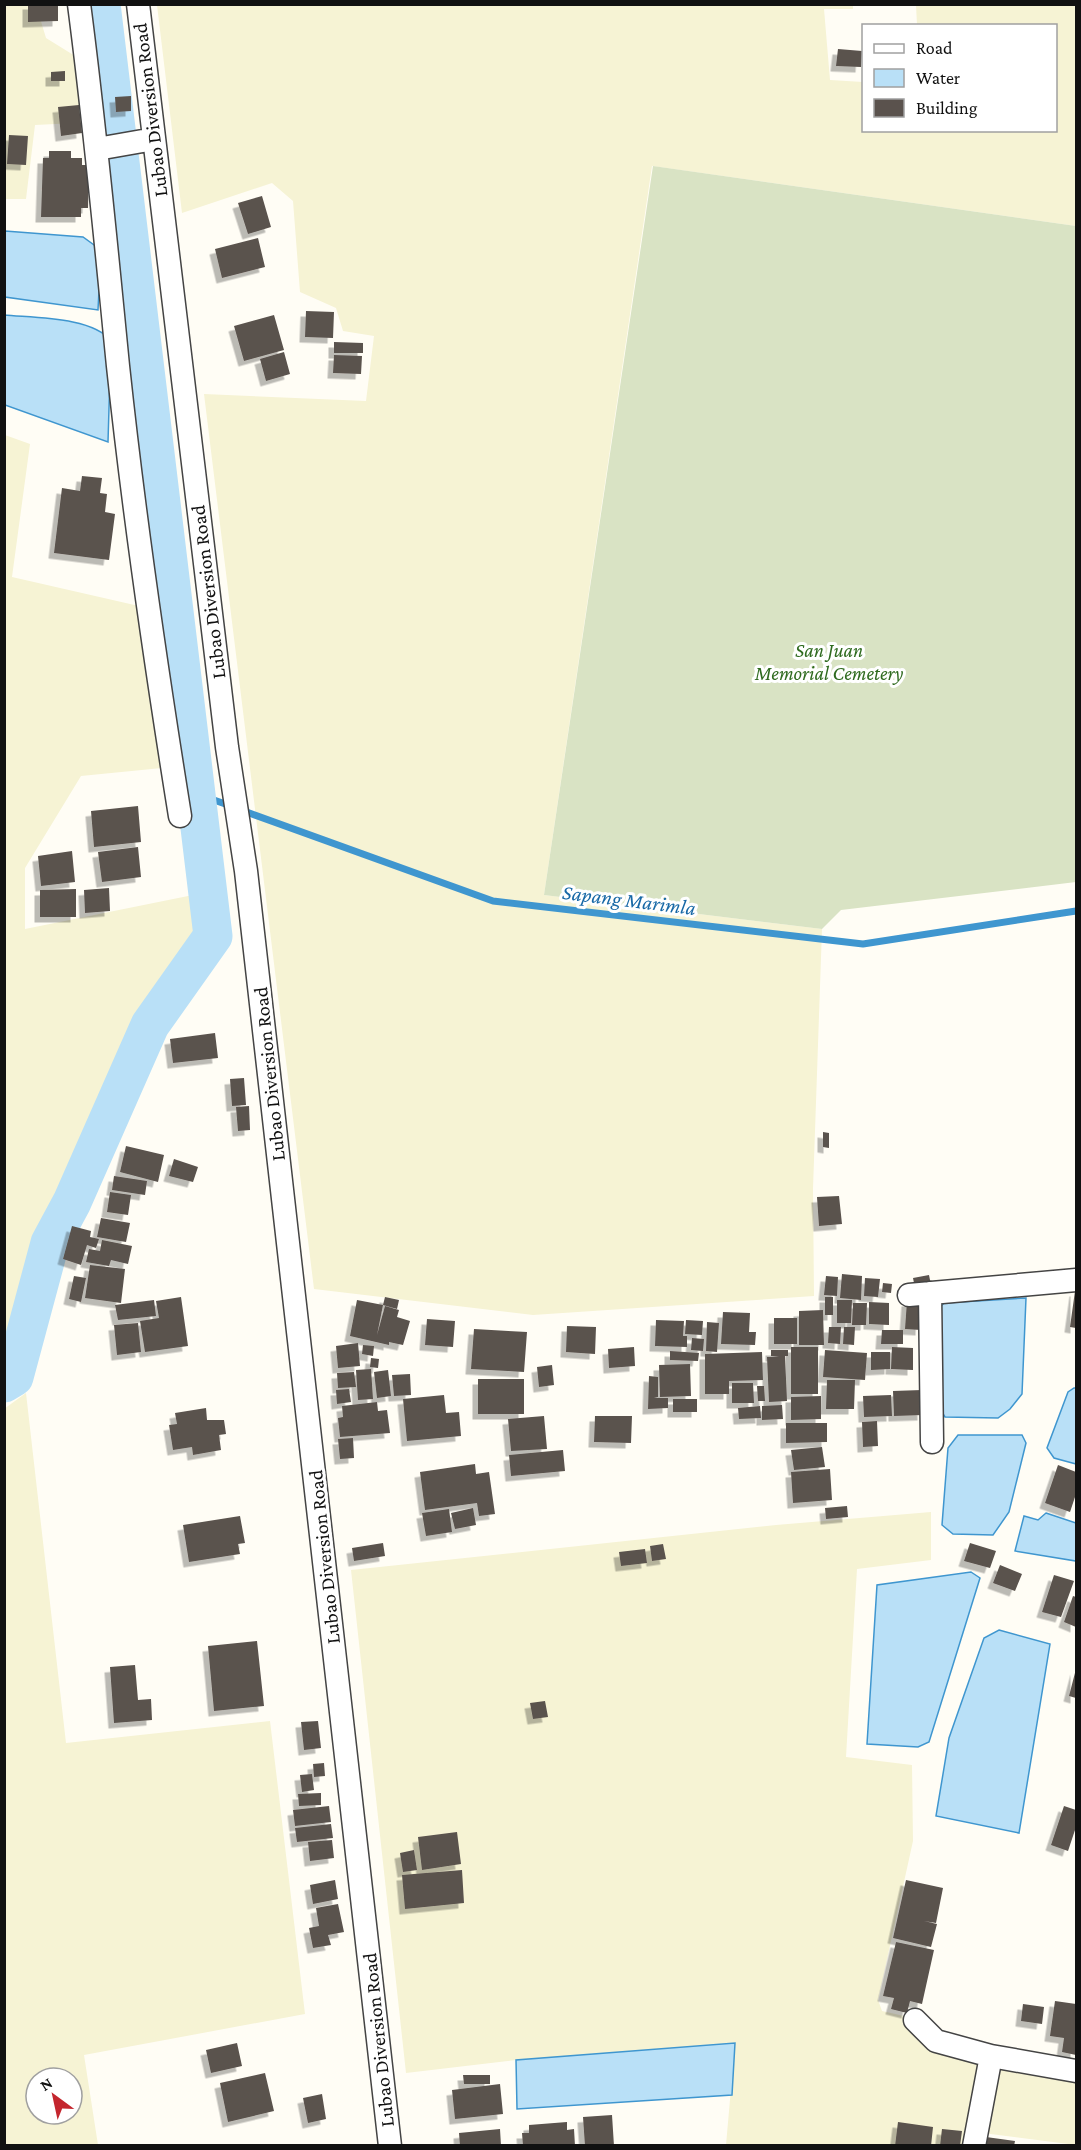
<svg xmlns="http://www.w3.org/2000/svg" width="1081" height="2150" font-family="'Crimson Pro',serif">
<style>
.farmland{fill:#f6f3d4;fill-rule:evenodd}
.cemetery{fill:#d9e3c4}
.water{fill:#b9e0f7;stroke:#3f96cf;stroke-width:1.5}
.lines{fill:none;stroke-linecap:round;stroke-linejoin:round}
.stream{stroke:#3f96cf;stroke-width:7}
.river{stroke:#b9e0f7;stroke-width:39}
.building{fill:#5a524d;filter:url(#shadow)}
.minor-casing{stroke:#444;stroke-width:25}
.minor{stroke:#fff;stroke-width:22}
.labels{text-anchor:middle;stroke-width:6;stroke-linejoin:round;paint-order:stroke}
.street-label{font-size:20px;fill:#111;stroke:#fff}
.park-label{font-size:20px;font-style:italic;fill:#2f6b1f;stroke:#fff}
.water-label{font-size:21px;font-style:italic;fill:#1768a6;stroke:#fff}
</style>
<defs>
<filter id="shadow"><feDropShadow dx="-5.5" dy="5.5" stdDeviation="0" flood-color="#0004"/></filter>
</defs>
<rect width="100%" height="100%" fill="#fffdf5"/>
<path class="farmland" d="M5,5H36L46,38L88,64L96,122L35,125L26,199H5Z
M157,5H853V9H824L830,80L863,82L864,130H1056V26L917,25L916,5H1076V226L652,166L544,895L822,929L813,1189L814,1296L533,1315L314,1289L204,394L366,401L374,336L343,331L336,308L300,292L293,201L272,183L182,213Z
M5,435L30,444L12,577L152,609L172,767L81,776L25,868V929L193,895L198,937L138,1025L5,1343Z
M26,1393L66,1743L270,1721L305,2014L84,2055L98,2145H5L4,1409ZM36,2078H72V2114H36Z
M931,1512V1560L857,1569L846,1757L912,1765L913,1841L878,2000L882,2011L904,2016L932,2044L1076,2078V2145L967,2131L965,2145H726L735,2043L516,2060L406,2073L351,1570L776,1525Z"/>
<path class="cemetery" d="M653,166L1076,226V882L841,910L822,929L544,895Z"/>
<path class="water" d="M5,231L83,237L101,250L98,310L5,297Z
M4,315C34,318 93,317 111,341L108,442L5,405Z
M1026,1298L1022,1394L1010,1409L998,1418L945,1417L940,1409L938,1309L944,1303Z
M1074,1388H1076V1464L1054,1458L1047,1448L1068,1392Z
M958,1435H1022L1026,1443L1009,1512L993,1535L953,1534L942,1525L948,1448Z
M1046,1513L1076,1523V1561L1015,1551L1024,1516L1038,1520Z
M971,1572L980,1578L929,1742L918,1747L867,1744L877,1585Z
M999,1630L1050,1644L1019,1833L936,1816L949,1738L984,1638Z
M735,2043L732,2095L517,2109L516,2060Z"/>
<g class="lines">
<path class="stream" d="M194,793L231,806
M241,810L493,901L863,944L1076,911"/>
<path class="river" d="M4,1383L14,1377L50,1243L72,1202L150,1025L213,936L101,4"/>
</g>
<path class="building" d="M28,4H58V21L28,22Z
M838,49L862,51L861,67L836,66Z
M65,71V81H51V72Z
M131,96V111L116,112L115,97Z
M79,105L82,133L61,136L58,107Z
M9,135L28,136L26,165L7,164Z
M49,151H71V158H82V165H89L88,208H81V217H41L43,158H49Z
M262,196L271,227L248,234L238,203Z
M258,238L265,267L222,278L215,249Z
M306,311L334,312L333,338L305,337Z
M274,315L284,350L244,361L234,326Z
M334,342L363,343V353H334Z
M284,352L290,374L266,381L260,359Z
M334,355L362,356L361,374L333,373Z
M82,476L102,478L100,493L107,494L105,512L115,514L109,560L54,553L62,488L80,491Z
M138,806L141,842L94,847L91,811Z
M138,847L141,877L102,882L98,852Z
M72,851L75,882L41,886L38,856Z
M109,888L110,911L85,913L84,890Z
M76,889V917H40V890Z
M215,1033L218,1058L173,1063L170,1039Z
M244,1078L246,1105L232,1106L230,1079Z
M249,1106L250,1130L238,1131L236,1107Z
M823,1132L829,1133V1148L823,1147Z
M126,1146L164,1155L158,1182L120,1172Z
M174,1159L198,1167L193,1182L169,1176Z
M114,1176L147,1181L145,1195L112,1190Z
M110,1192L131,1195L128,1215L107,1212Z
M839,1196L842,1224L819,1226L817,1197Z
M101,1218L130,1223L126,1242L97,1237Z
M72,1226L91,1231L90,1237L99,1239L96,1248L87,1245L81,1265L63,1259Z
M102,1240L132,1246L128,1264L111,1260L109,1266L86,1262L89,1249L100,1251Z
M90,1265L125,1269L121,1303L85,1298Z
M842,1274L862,1276L861,1300L840,1298Z
M929,1275L932,1290L916,1293L913,1278Z
M74,1276L86,1278L81,1302L69,1299Z
M826,1276L838,1277L837,1296L824,1295Z
M865,1278L880,1279L878,1297L864,1296Z
M883,1283L892,1284L891,1293L882,1292Z
M1075,1291H1076V1328L1070,1327Z
M181,1297L188,1346L145,1352L140,1321L159,1318L156,1301Z
M385,1297L399,1300L397,1309L383,1305Z
M825,1297H833V1315H825Z
M154,1300L156,1316L118,1320L115,1305Z
M357,1300L383,1305L377,1335L385,1306L399,1310L397,1317L410,1321L403,1345L389,1342V1345L350,1336Z
M837,1300H852L851,1323H837Z
M907,1301H922L921,1330L905,1329Z
M869,1302L889,1303V1325L869,1324Z
M853,1303H867L866,1325H852Z
M823,1310L824,1345H799V1311Z
M723,1312L750,1313L749,1332H756L755,1345L721,1344Z
M774,1318H797V1344H774Z
M427,1319L455,1321L453,1347L425,1345Z
M656,1320L684,1321L683,1336H687V1347L655,1346Z
M686,1320L703,1321L702,1335L685,1334Z
M707,1322L719,1323L717,1352L706,1351Z
M138,1323L141,1352L117,1355L114,1325Z
M567,1326L596,1327L595,1354L566,1352Z
M829,1327H841L840,1344L828,1343Z
M844,1327H855L854,1345L843,1344Z
M474,1329L527,1332L524,1372L471,1369Z
M882,1330H903V1344H881Z
M692,1338L704,1339L703,1351L691,1350Z
M358,1343L360,1366L338,1368L336,1346Z
M363,1345L374,1346L373,1356L362,1354Z
M634,1347L635,1366L609,1368L608,1349Z
M791,1347H818V1394H791Z
M892,1347L913,1348V1370L891,1369Z
M771,1350H788V1356H785L787,1401L769,1402L767,1357H779L771,1356Z
M825,1350L867,1353L865,1380L823,1377Z
M670,1351L699,1353L698,1361L670,1360Z
M762,1352L763,1380L729,1381V1394H705V1354Z
M871,1352H890V1369L871,1370Z
M371,1358L379,1359L378,1368L370,1367Z
M690,1364L691,1396L660,1397L659,1365Z
M552,1365L554,1385L539,1387L537,1367Z
M371,1369L373,1399L358,1400L356,1370Z
M388,1370L391,1396L377,1398L374,1372Z
M354,1372L356,1387L338,1388L337,1373Z
M410,1374L411,1395L394,1396L392,1375Z
M649,1376L658,1377V1397L654,1398H668V1408L648,1409Z
M478,1379H524V1414H478Z
M827,1380H855L854,1409H826Z
M732,1383H753L754,1403H732Z
M757,1386H764L765,1401H758Z
M349,1389L351,1402L337,1404L336,1390Z
M922,1390L923,1415L894,1416L893,1391Z
M444,1395L446,1413L459,1412L461,1436L407,1441L403,1399Z
M891,1395L892,1416L864,1417L863,1396Z
M821,1396V1419L791,1420V1397Z
M673,1399H697V1412H673Z
M377,1402L378,1411L387,1410L390,1433L340,1437L338,1418L343,1417L342,1406Z
M782,1405L783,1419L762,1420V1406Z
M760,1406L761,1418L739,1419L738,1408Z
M206,1408L207,1420H224L226,1434L219,1435L221,1450L193,1455L192,1447L173,1450L169,1425L177,1424L175,1413Z
M544,1416L547,1449L511,1451L508,1419Z
M595,1416H632L631,1443L594,1442Z
M877,1421L878,1446L863,1447L862,1422Z
M786,1423H827V1442L786,1443Z
M353,1438L354,1458L340,1459L338,1439Z
M822,1447L825,1467L794,1470L791,1450Z
M563,1450L565,1471L511,1476L509,1455Z
M475,1464L476,1474L489,1472L495,1514L479,1516L477,1503L425,1510L420,1472Z
M1058,1465L1076,1472V1494L1070,1512L1045,1503Z
M830,1469L832,1500L793,1503L791,1472Z
M847,1506L848,1517L826,1519L825,1508Z
M473,1508L476,1525L455,1529L451,1513Z
M449,1509L452,1532L426,1536L422,1513Z
M240,1516L245,1543L238,1544L240,1554L189,1562L183,1525Z
M383,1543L385,1556L354,1561L352,1548Z
M970,1543L996,1551L990,1568L964,1561Z
M663,1544L666,1559L652,1561L650,1546Z
M645,1549L647,1563L621,1566L619,1552Z
M1000,1565L1022,1574L1015,1591L993,1583Z
M1054,1575L1074,1581L1061,1617L1042,1612Z
M1073,1596L1076,1597V1627L1064,1622Z
M257,1641L264,1706L214,1711L208,1646Z
M135,1665L138,1700L151,1699L152,1720L114,1723L110,1667Z
M1076,1669V1698L1069,1696Z
M545,1701L548,1717L533,1719L530,1703Z
M318,1721L321,1748L304,1750L301,1722Z
M324,1763L325,1776L314,1777L313,1764Z
M312,1774L314,1790L302,1792L300,1775Z
M321,1793V1805L299,1806L298,1794Z
M329,1806L331,1822L295,1826L293,1810Z
M1064,1806L1076,1810V1827L1068,1851L1051,1845Z
M331,1824L333,1838L297,1842L295,1828Z
M457,1832L461,1864L422,1870L418,1837Z
M332,1840L334,1858L310,1861L308,1842Z
M414,1850L417,1870L403,1872L400,1853Z
M462,1870L464,1903L405,1909L402,1875Z
M335,1880L338,1899L313,1904L310,1885Z
M906,1880L943,1888L936,1923L924,1921L937,1924L931,1947L893,1938Z
M338,1904L344,1932L328,1935L331,1945L313,1948L309,1928L319,1926L316,1908Z
M896,1942L934,1950L922,2004L910,2001L907,2013L891,2009L894,1998L883,1996Z
M1055,2001L1076,2004V2055L1062,2052L1064,2038L1050,2036Z
M1023,2004L1044,2007L1042,2024L1021,2021Z
M237,2043L242,2066L211,2073L206,2050Z
M265,2073L274,2111L228,2122L220,2083Z
M463,2075H490V2084H464Z
M500,2084L503,2114L455,2119L452,2090Z
M322,2094L326,2119L308,2123L303,2098Z
M612,2115L614,2146H585L583,2117Z
M567,2122V2130L574,2129L575,2146H523L522,2133H529V2125Z
M898,2122L933,2127L931,2146H895Z
M500,2129L501,2146H460L459,2133Z
M942,2129L962,2131L960,2146H940Z
M986,2137L1015,2141L1014,2146H985Z"/>
<g class="lines">
<defs>
<path id="minor" d="M79,4C95,125 106,245 118,366C134,516 156,667 180,816
M138,4L227,747L246,871L390,2146
M97,149L154,139
M930,1293L932,1442
M909,1295L1076,1280
M915,2020L936,2041L991,2056L1076,2071
M974,2146L991,2056"/>
</defs>
<use href="#minor" class="minor-casing"/>
<use href="#minor" class="minor"/>
</g>
<g class="labels">
<g class="street-label">
<text transform="translate(150 110) rotate(-97)" y="7">Lubao Diversion Road</text>
<text transform="translate(208 592) rotate(-97)" y="7">Lubao Diversion Road</text>
<text transform="translate(269 1074) rotate(-96)" y="7">Lubao Diversion Road</text>
<text transform="translate(324 1557) rotate(-96)" y="7">Lubao Diversion Road</text>
<text transform="translate(378 2040) rotate(-96)" y="7">Lubao Diversion Road</text>
</g>
<g class="park-label">
<text x="829" y="657">San Juan<tspan x="829" dy="23">Memorial Cemetery</tspan></text>
</g>
<g class="water-label">
<text transform="translate(629 900) rotate(7)" y="7">Sapang Marimla</text>
</g>
</g>
<rect width="1081" height="2150" fill="none" stroke="#111111" stroke-width="12"/>
<rect x="862" y="24" width="195" height="108" fill="#ffffff" stroke="#a0a0a0" stroke-width="1.5"/>
<rect x="874" y="44" width="30" height="9" fill="#ffffff" stroke="#a0a0a0" stroke-width="1.5"/>
<text x="916" y="54" font-size="18" fill="#111111">Road</text>
<rect x="874" y="69" width="30" height="18" fill="#b9e0f7" stroke="#a0a0a0" stroke-width="1.5"/>
<text x="916" y="84" font-size="18" fill="#111111">Water</text>
<rect x="874" y="99" width="30" height="18" fill="#5a524d" stroke="#a0a0a0" stroke-width="1.5"/>
<text x="916" y="114" font-size="18" fill="#111111">Building</text>
<g transform="translate(54 2096) rotate(327)"><circle r="28" fill="#ffffff" stroke="#a0a0a0" stroke-width="1.5"/>
<path d="M0-4.5L10 22L0 15L-10 22Z" fill="#c4262e"/>
<text y="-9" font-size="16" font-weight="bold" text-anchor="middle" fill="#111111">N</text>
</g>
</svg>
